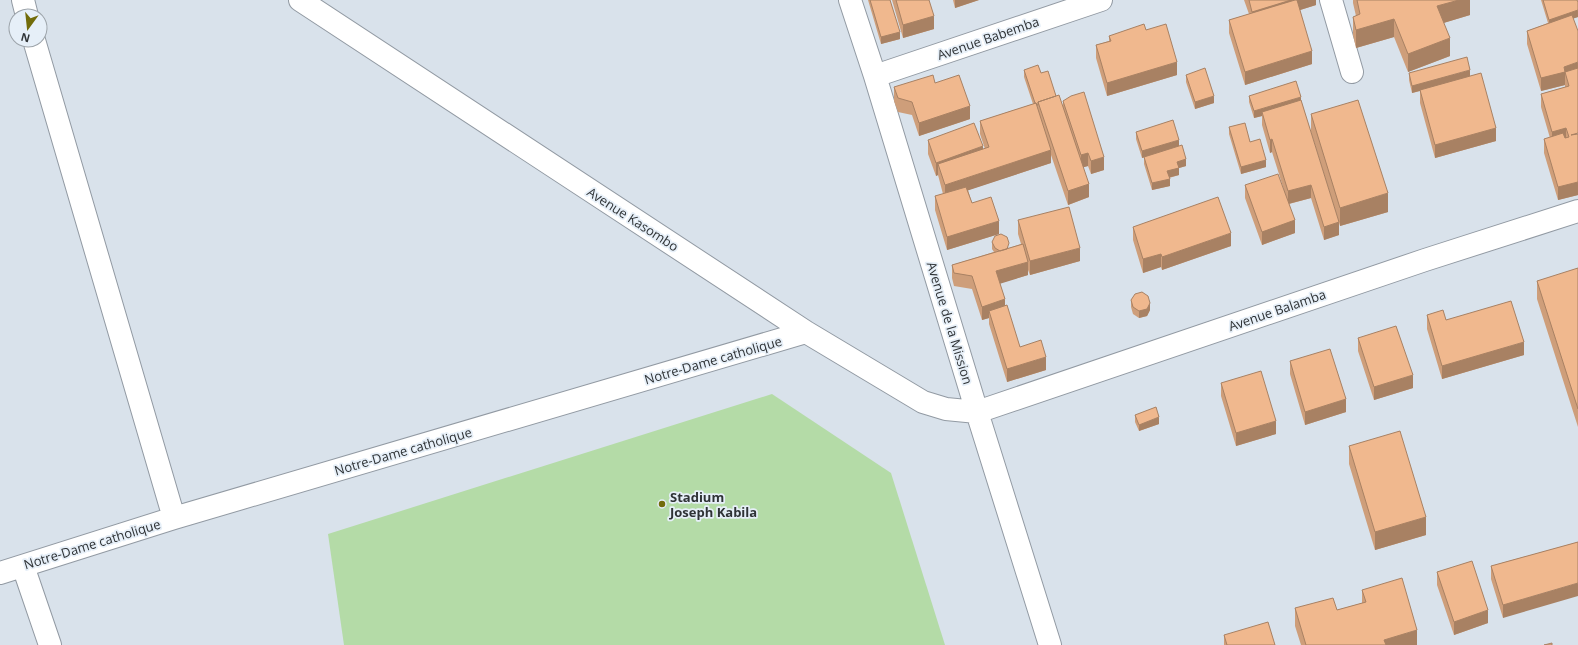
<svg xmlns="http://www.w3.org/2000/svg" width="1578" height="645" font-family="'Open Sans',sans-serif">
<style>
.green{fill:#b4dba7}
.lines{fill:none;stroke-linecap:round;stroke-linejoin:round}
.minor-casing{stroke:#929aa3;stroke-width:24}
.minor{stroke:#fff;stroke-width:22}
.wall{fill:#ce9e7a}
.shaded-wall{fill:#a88163}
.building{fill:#f0b88e;stroke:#a88163}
.poi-dot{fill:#726c0a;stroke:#e6eff8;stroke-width:1.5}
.labels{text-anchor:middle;stroke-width:3.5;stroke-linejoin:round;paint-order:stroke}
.street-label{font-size:13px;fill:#2f3336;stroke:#e6eff8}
.poi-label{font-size:13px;font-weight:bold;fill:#2f3336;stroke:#e6eff8;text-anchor:start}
</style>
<rect width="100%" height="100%" fill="#d9e2eb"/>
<path class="green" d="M772,394L891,473L945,645H344L328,534Z"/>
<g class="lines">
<defs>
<path id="minor" d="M23,0L27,16
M300,0L806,332L923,402L946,409L977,412L1425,260L1578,211
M850,0L875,76L977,412L1050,645
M1331,0L1352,72
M34,40L174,518
M875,76L1101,0
M23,566L50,645
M0,573L174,518L806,332"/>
</defs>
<use href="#minor" class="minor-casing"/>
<use href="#minor" class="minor"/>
</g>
<path class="wall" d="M868,0H890L900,39L881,44Z
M892,0H929L934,29L903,38Z
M953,0H979L955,8Z
M1244,0H1316V5L1300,10L1312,64L1245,85L1229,33V20L1249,14Z
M1353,0H1470V15L1443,23L1450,56L1408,72L1394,37L1356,48L1353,35V17L1356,16L1353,3Z
M1541,0H1577L1578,2V17L1573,18L1578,195L1558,200L1544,153V139L1550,138L1541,107V94L1565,87V85L1541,91L1527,44V31L1548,23Z
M1146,30L1177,75L1107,96L1096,58V45L1109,41V36Z
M1024,70L1041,73L1056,96L1063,106V101L1104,170L1091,174L1088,166L1083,167L1089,197L1068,205L1051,155V163L968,190L972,203L999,234L947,250L935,210V196L943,194L938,175L936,176L928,154V140L983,149H985L980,134V121L1033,104L1024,77Z
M1409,73L1470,76L1496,141L1435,158L1420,103V91L1412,93L1409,80Z
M1186,75L1214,103L1195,109L1186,82Z
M935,83L970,119L919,136L912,115L898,112L894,101V87Z
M1249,96L1301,100L1339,235L1324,240L1311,198L1289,204L1295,233L1262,245L1245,198V185L1284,190L1272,152L1270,153L1262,125V116L1254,118L1249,102Z
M1311,114L1388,212L1340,226L1311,132Z
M1229,127L1250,142L1266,167L1241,174L1229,134Z
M1136,132L1179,146L1186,166L1179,168V175L1169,178L1170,186L1152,190L1144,164V157L1142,158L1136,139Z
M1018,220L1080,261L1030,275L1028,270V275L1000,283L1005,306L1020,347L1046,370L1007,382L989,324V318L982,320L972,289L954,286L952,278V265L994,252L992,249V242L1009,248L1021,244L1018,234Z
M1133,227L1231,246L1162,270L1161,267L1143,273L1133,240Z
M1578,270V427L1537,299V281Z
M1131,300L1150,310L1147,316L1139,318L1133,314L1131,307Z
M1427,315L1446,320L1524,355L1442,379L1427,329Z
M1358,338L1413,388L1374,400L1358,351Z
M1290,361L1346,412L1305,425L1290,374Z
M1221,383L1276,434L1236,446L1221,396Z
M1135,415L1159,424L1139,431L1135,422Z
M1349,446L1426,535L1375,550L1349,464Z
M1578,542L1503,618L1491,579V566Z
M1437,572L1488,623L1454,635L1437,585Z
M1362,590L1417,645H1301L1295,626V608L1337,610L1362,603Z
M1224,635L1275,645H1224Z"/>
<path class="shaded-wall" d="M955,0H979L955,8Z
M1291,0H1316V5L1252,25V12Z
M1459,0H1470V15L1437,25V6Z
M1578,10V17L1549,27V20Z
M934,16V29L903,38V25Z
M1394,19V37L1356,48V30Z
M900,32V39L881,44V37Z
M1450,38V56L1408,72V54Z
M1312,51V64L1245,85V72Z
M1177,62V75L1107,96V83Z
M1578,62V75L1565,72V85L1541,91V78L1564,67Z
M1470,70V77L1412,93V86Z
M1214,96V103L1195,109V102Z
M1301,97V104L1262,112V116L1254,118V111Z
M970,106V119L919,136V123Z
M1496,128V141L1435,158V145Z
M1566,128V141L1552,145V132Z
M1272,139V152L1270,153V140Z
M1179,140V147L1142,158V151Z
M983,146V159L938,164V175L936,176V163Z
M1051,150V163L945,198V185Z
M1088,153V166L1081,168V155Z
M1104,157V170L1091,174V161Z
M1186,159V166L1179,168V175L1167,178V171L1177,162Z
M1266,160V167L1241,174V167Z
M1170,179V186L1152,190V183Z
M1578,182V195L1558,200V187Z
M1089,184V197L1068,205V191Z
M1311,185V198L1288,204V191Z
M1388,193V212L1340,226V208Z
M1295,220V233L1262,245V232Z
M999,221V234L947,250V237Z
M1339,222V235L1324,240V227Z
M1231,233V246L1162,270V257Z
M1080,248V261L1030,275V261Z
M1161,254V267L1143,273V259Z
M1028,262V275L996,285V271Z
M1005,299V313L989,311V318L982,320V307Z
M1150,303V310L1147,316L1139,318V311Z
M1524,342V355L1442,379V366Z
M1046,357V370L1007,382V369Z
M1413,375V388L1374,400V387Z
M1346,399V412L1305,425V412Z
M1159,417V424L1139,431V425Z
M1276,421V434L1236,446V433Z
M1426,517V535L1375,550V532Z
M1578,583V596L1503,618V605Z
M1488,610V623L1454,635V622Z
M1417,630V645H1384V640Z"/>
<path class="building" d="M870,0H890L900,32L881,37Z
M896,0H929L934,16L903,25Z
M1249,0H1291L1252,12Z
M1295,0H1297L1312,51L1245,72L1229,20Z
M1357,0H1459L1437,6L1450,38L1408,54L1394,19L1356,30L1353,17L1360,14Z
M1543,0H1577L1578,2V10L1549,20Z
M1572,15L1578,31V62L1564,67L1565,72L1578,68V133L1571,135L1578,134V182L1558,187L1544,139L1563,133L1565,138L1569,137L1566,128L1552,132L1541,94L1569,86L1565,72L1541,78L1527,31Z
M1144,24L1146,30L1166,24L1177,62L1107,83L1096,45L1111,41L1109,36Z
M1467,57L1470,70L1412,86L1409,73Z
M1038,65L1041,73L1048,71L1056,96L1038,102V105H1037L1036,103H1035L1024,70Z
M1205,68L1214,96L1195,102L1186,75Z
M1481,73L1496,128L1435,145L1420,90Z
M933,75L935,83L959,75L970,106L919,123L912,102L898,98L894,87Z
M1296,81L1301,97L1254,111L1249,96Z
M1084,92L1104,157L1091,161L1088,153L1081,155L1063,101L1071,96Z
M1059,95L1089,184L1068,191L1038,102Z
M1301,100L1339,222L1324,227L1311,185L1288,191L1272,139L1270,140L1262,112Z
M1358,100L1388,193L1340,208L1311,114Z
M1036,103L1051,150L945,185L938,164L989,147L980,121Z
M1173,120L1179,140L1142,151L1136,132Z
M974,123L983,146L936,163L928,140Z
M1245,123L1250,142L1260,139L1266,160L1241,167L1229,127Z
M1182,145L1186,159L1177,162L1179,168L1167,171L1170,179L1152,183L1144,157Z
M1278,174L1295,220L1262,232L1245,185Z
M966,187L972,203L991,197L999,221L947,237L935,196Z
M1218,197L1231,233L1162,257L1161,254L1143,259L1133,227Z
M1069,207L1080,248L1030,261L1018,220Z
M1001,234L1007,237L1009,243L1007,249L1000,251L995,248L992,242L995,236Z
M1023,244L1028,262L996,271L1005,299L982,307L972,276L954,273L952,265Z
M1578,268V409L1537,281Z
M1142,292L1148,296L1150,303L1147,309L1139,311L1133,307L1131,300L1135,294Z
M1511,301L1524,342L1442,366L1427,315L1443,310L1446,320Z
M1007,305L1020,347L1041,340L1046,357L1007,369L989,311Z
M1396,326L1413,375L1374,387L1358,338Z
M1330,349L1346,399L1305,412L1290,361Z
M1261,371L1276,421L1236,433L1221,383Z
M1156,407L1159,417L1139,425L1135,415Z
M1400,431L1426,517L1375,532L1349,446Z
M1578,542V583L1503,605L1491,566Z
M1472,561L1488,610L1454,622L1437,572Z
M1402,578L1417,630L1384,640L1386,645H1306L1295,608L1333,598L1337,610L1366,602L1362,590Z
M1268,622L1275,645H1227L1224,635Z
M1552,643V645H1544Z"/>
<circle class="poi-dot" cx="662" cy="504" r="4"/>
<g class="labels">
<g class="street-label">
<text transform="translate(988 38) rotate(-19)" y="5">Avenue Babemba</text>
<text transform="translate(633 219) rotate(33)" y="5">Avenue Kasombo</text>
<text transform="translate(1277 310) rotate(-19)" y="5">Avenue Balamba</text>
<text transform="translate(950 323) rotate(73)" y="5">Avenue de la Mission</text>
<text transform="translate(713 360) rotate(-16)" y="5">Notre-Dame catholique</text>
<text transform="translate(403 451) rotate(-16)" y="5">Notre-Dame catholique</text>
<text transform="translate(92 544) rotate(-17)" y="5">Notre-Dame catholique</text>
</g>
<g class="poi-label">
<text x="670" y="502">Stadium<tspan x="670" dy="15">Joseph Kabila</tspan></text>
</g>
</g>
<g transform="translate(28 28) rotate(195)"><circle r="19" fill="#e6eff8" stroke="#9da4aa"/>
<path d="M0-3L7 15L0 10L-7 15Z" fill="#726c0a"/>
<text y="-6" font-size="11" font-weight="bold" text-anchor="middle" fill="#2f3336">N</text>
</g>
</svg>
